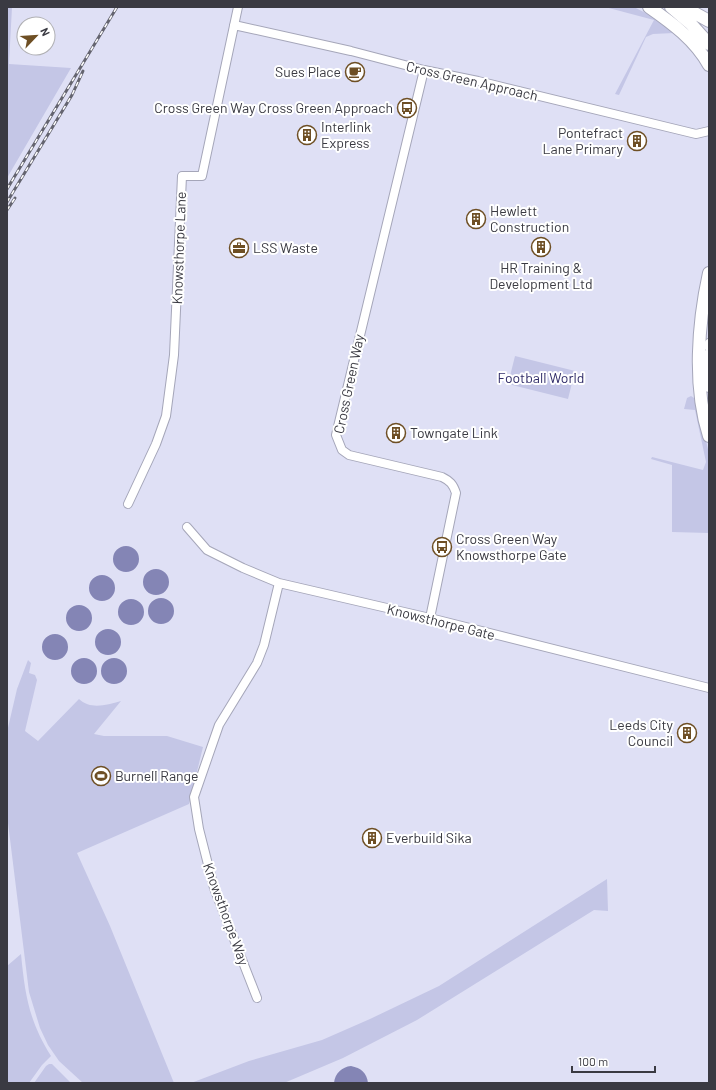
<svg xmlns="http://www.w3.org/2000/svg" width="716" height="1090" font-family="Barlow,sans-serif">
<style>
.green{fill:#c4c6e6}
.water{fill:#8485b5}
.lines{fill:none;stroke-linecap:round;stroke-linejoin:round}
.minor-casing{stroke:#a5a6b9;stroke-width:10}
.highway-casing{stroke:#a5a6b9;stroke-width:14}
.minor{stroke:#fff;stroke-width:8}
.highway{stroke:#fff;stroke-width:12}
.rail-casing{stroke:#64646f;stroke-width:3}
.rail{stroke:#fff;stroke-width:1.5;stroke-dasharray:4.5;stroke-linecap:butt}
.labels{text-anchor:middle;stroke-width:4;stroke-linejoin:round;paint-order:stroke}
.poi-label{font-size:14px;fill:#3a3a42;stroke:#fff;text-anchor:start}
.street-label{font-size:14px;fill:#3a3a42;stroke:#fff}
.park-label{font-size:14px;fill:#312d69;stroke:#fff}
</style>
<rect width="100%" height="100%" fill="#dfe0f5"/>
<path class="green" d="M7,7H12L9,64L71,68L7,178Z
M605,7H634L655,18L674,33L653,34L646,37L619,95L615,94L654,20Z
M515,356L575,371L568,399L508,384Z
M691,396L697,400L709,454V533L672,532V465L651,459L652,457L703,470L706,462L695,410L684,409L687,398Z
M28,660L31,663L29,673L35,675L37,680L25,731L38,741L79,699C91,710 106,705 121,701L94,734L104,736H167L203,747L189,804L77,853L110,926L174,1083H83L59,1061L48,1045L40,1028L29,992L7,815V732L17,689Z
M607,879L608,911L594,910L417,1020L343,1058L284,1083H191L249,1061L322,1040L370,1019L439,986Z
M21,954C25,995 29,1021 51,1056L42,1065L29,1083H7V966Z
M49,1064H52L71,1083H34L46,1066Z"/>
<path class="water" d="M113 559a13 13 0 1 1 26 0a13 13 0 1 1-26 0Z
M143 582a13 13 0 1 1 26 0a13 13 0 1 1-26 0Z
M89 588a13 13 0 1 1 26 0a13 13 0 1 1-26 0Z
M148 611a13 13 0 1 1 26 0a13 13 0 1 1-26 0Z
M118 612a13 13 0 1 1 26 0a13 13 0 1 1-26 0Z
M66 618a13 13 0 1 1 26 0a13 13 0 1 1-26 0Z
M95 642a13 13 0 1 1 26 0a13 13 0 1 1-26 0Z
M42 647a13 13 0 1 1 26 0a13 13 0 1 1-26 0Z
M71 671a13 13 0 1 1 26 0a13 13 0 1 1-26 0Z
M101 671a13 13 0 1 1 26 0a13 13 0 1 1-26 0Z
M351,1066C361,1068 367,1073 368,1083H334C335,1073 342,1067 351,1066Z"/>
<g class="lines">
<defs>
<path id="minor" d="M234,25L351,51L424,70L478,81L696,134L709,131
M424,70L336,435L342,450L349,455L442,477C450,481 453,484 456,493L430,618
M707,346L709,343
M128,504L156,444L166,416L174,355L182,176H202L238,7
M187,527L207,550L243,568L279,583L430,618L709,688
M257,998L214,888L199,829L194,797L219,725L257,663L264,645L279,583"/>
<path id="highway" d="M649,7C672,23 695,40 709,65
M671,7L691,24L709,44
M684,7L709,21
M709,273C698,323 693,386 709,436
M707,356L709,386"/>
</defs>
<use href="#minor" class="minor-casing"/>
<use href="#highway" class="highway-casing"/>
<use href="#minor" class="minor"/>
<use href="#highway" class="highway"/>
<defs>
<path id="rail" d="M7,189L117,7
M7,202L72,95L83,71
M7,210L15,198"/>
</defs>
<use href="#rail" class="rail-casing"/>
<use href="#rail" class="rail"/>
</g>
<defs>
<symbol id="cafe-ring" viewBox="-11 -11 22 22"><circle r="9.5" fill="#fff" stroke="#6e4f24" stroke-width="1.5"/><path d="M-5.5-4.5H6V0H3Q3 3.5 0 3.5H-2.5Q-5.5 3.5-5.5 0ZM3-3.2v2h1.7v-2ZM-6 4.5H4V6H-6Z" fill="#6e4f24"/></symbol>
<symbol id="bus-ring" viewBox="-11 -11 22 22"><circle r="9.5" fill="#fff" stroke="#6e4f24" stroke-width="1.5"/><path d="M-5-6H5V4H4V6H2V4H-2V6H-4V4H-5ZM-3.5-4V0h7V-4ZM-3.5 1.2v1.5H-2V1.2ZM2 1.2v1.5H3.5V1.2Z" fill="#6e4f24"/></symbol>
<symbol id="building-ring" viewBox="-11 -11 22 22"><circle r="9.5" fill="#fff" stroke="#6e4f24" stroke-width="1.5"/><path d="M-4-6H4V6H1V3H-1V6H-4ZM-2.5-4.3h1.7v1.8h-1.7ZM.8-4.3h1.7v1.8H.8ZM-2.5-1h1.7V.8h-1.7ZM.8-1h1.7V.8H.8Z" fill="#6e4f24"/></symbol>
<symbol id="office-ring" viewBox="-11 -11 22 22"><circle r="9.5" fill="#fff" stroke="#6e4f24" stroke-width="1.5"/><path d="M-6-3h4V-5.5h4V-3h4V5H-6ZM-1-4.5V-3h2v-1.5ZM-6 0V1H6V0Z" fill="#6e4f24"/></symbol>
<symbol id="stadium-ring" viewBox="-11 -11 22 22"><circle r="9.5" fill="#fff" stroke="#6e4f24" stroke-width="1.5"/><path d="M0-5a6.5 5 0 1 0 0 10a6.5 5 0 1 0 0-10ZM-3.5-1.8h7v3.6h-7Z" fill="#6e4f24"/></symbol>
</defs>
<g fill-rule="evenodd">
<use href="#cafe-ring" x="344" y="61" width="22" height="22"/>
<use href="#bus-ring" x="396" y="97" width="22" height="22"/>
<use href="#building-ring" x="296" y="124" width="22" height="22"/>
<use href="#building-ring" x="626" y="130" width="22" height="22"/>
<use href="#building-ring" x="465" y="208" width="22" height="22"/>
<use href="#building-ring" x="530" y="236" width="22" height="22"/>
<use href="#office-ring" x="228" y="237" width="22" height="22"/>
<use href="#building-ring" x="385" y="422" width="22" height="22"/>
<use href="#bus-ring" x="431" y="536" width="22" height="22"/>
<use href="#building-ring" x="676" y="722" width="22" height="22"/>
<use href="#stadium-ring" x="90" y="765" width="22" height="22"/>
<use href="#building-ring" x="361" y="827" width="22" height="22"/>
</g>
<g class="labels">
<g class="poi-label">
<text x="341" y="77" text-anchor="end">Sues Place</text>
<text x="393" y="113" text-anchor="end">Cross Green Way Cross Green Approach</text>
<text x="321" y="132">Interlink<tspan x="321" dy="16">Express</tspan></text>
<text x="623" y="138" text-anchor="end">Pontefract<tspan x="623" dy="16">Lane Primary</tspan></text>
<text x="490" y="216">Hewlett<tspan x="490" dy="16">Construction</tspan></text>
<text x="253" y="253">LSS Waste</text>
<text x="541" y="273" text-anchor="middle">HR Training &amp;<tspan x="541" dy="16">Development Ltd</tspan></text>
<text x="410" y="438">Towngate Link</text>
<text x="456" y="544">Cross Green Way<tspan x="456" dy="16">Knowsthorpe Gate</tspan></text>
<text x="673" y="730" text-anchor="end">Leeds City<tspan x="673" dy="16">Council</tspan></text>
<text x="115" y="781">Burnell Range</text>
<text x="386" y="843">Everbuild Sika</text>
</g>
<g class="street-label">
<text transform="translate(472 81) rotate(13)" y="5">Cross Green Approach</text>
<text transform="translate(179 248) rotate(-88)" y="5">Knowsthorpe Lane</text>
<text transform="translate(349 384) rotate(-78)" y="5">Cross Green Way</text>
<text transform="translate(441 622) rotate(14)" y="5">Knowsthorpe Gate</text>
<text transform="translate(226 914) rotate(70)" y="5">Knowsthorpe Way</text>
</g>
<g class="park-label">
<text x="541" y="383">Football World</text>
</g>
</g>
<rect width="716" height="1090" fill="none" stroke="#3a3a42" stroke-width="16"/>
<g transform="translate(36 36) rotate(65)"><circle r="19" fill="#ffffff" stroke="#b0b0b3"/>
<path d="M0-3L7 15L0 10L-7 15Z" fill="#6e4f24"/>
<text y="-6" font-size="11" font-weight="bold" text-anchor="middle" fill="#3a3a42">N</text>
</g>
<path d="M572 1066v6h83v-6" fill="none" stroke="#3a3a42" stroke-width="2"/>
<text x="578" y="1066" font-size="12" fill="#3a3a42" stroke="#ffffff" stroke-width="3" paint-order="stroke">100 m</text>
</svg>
